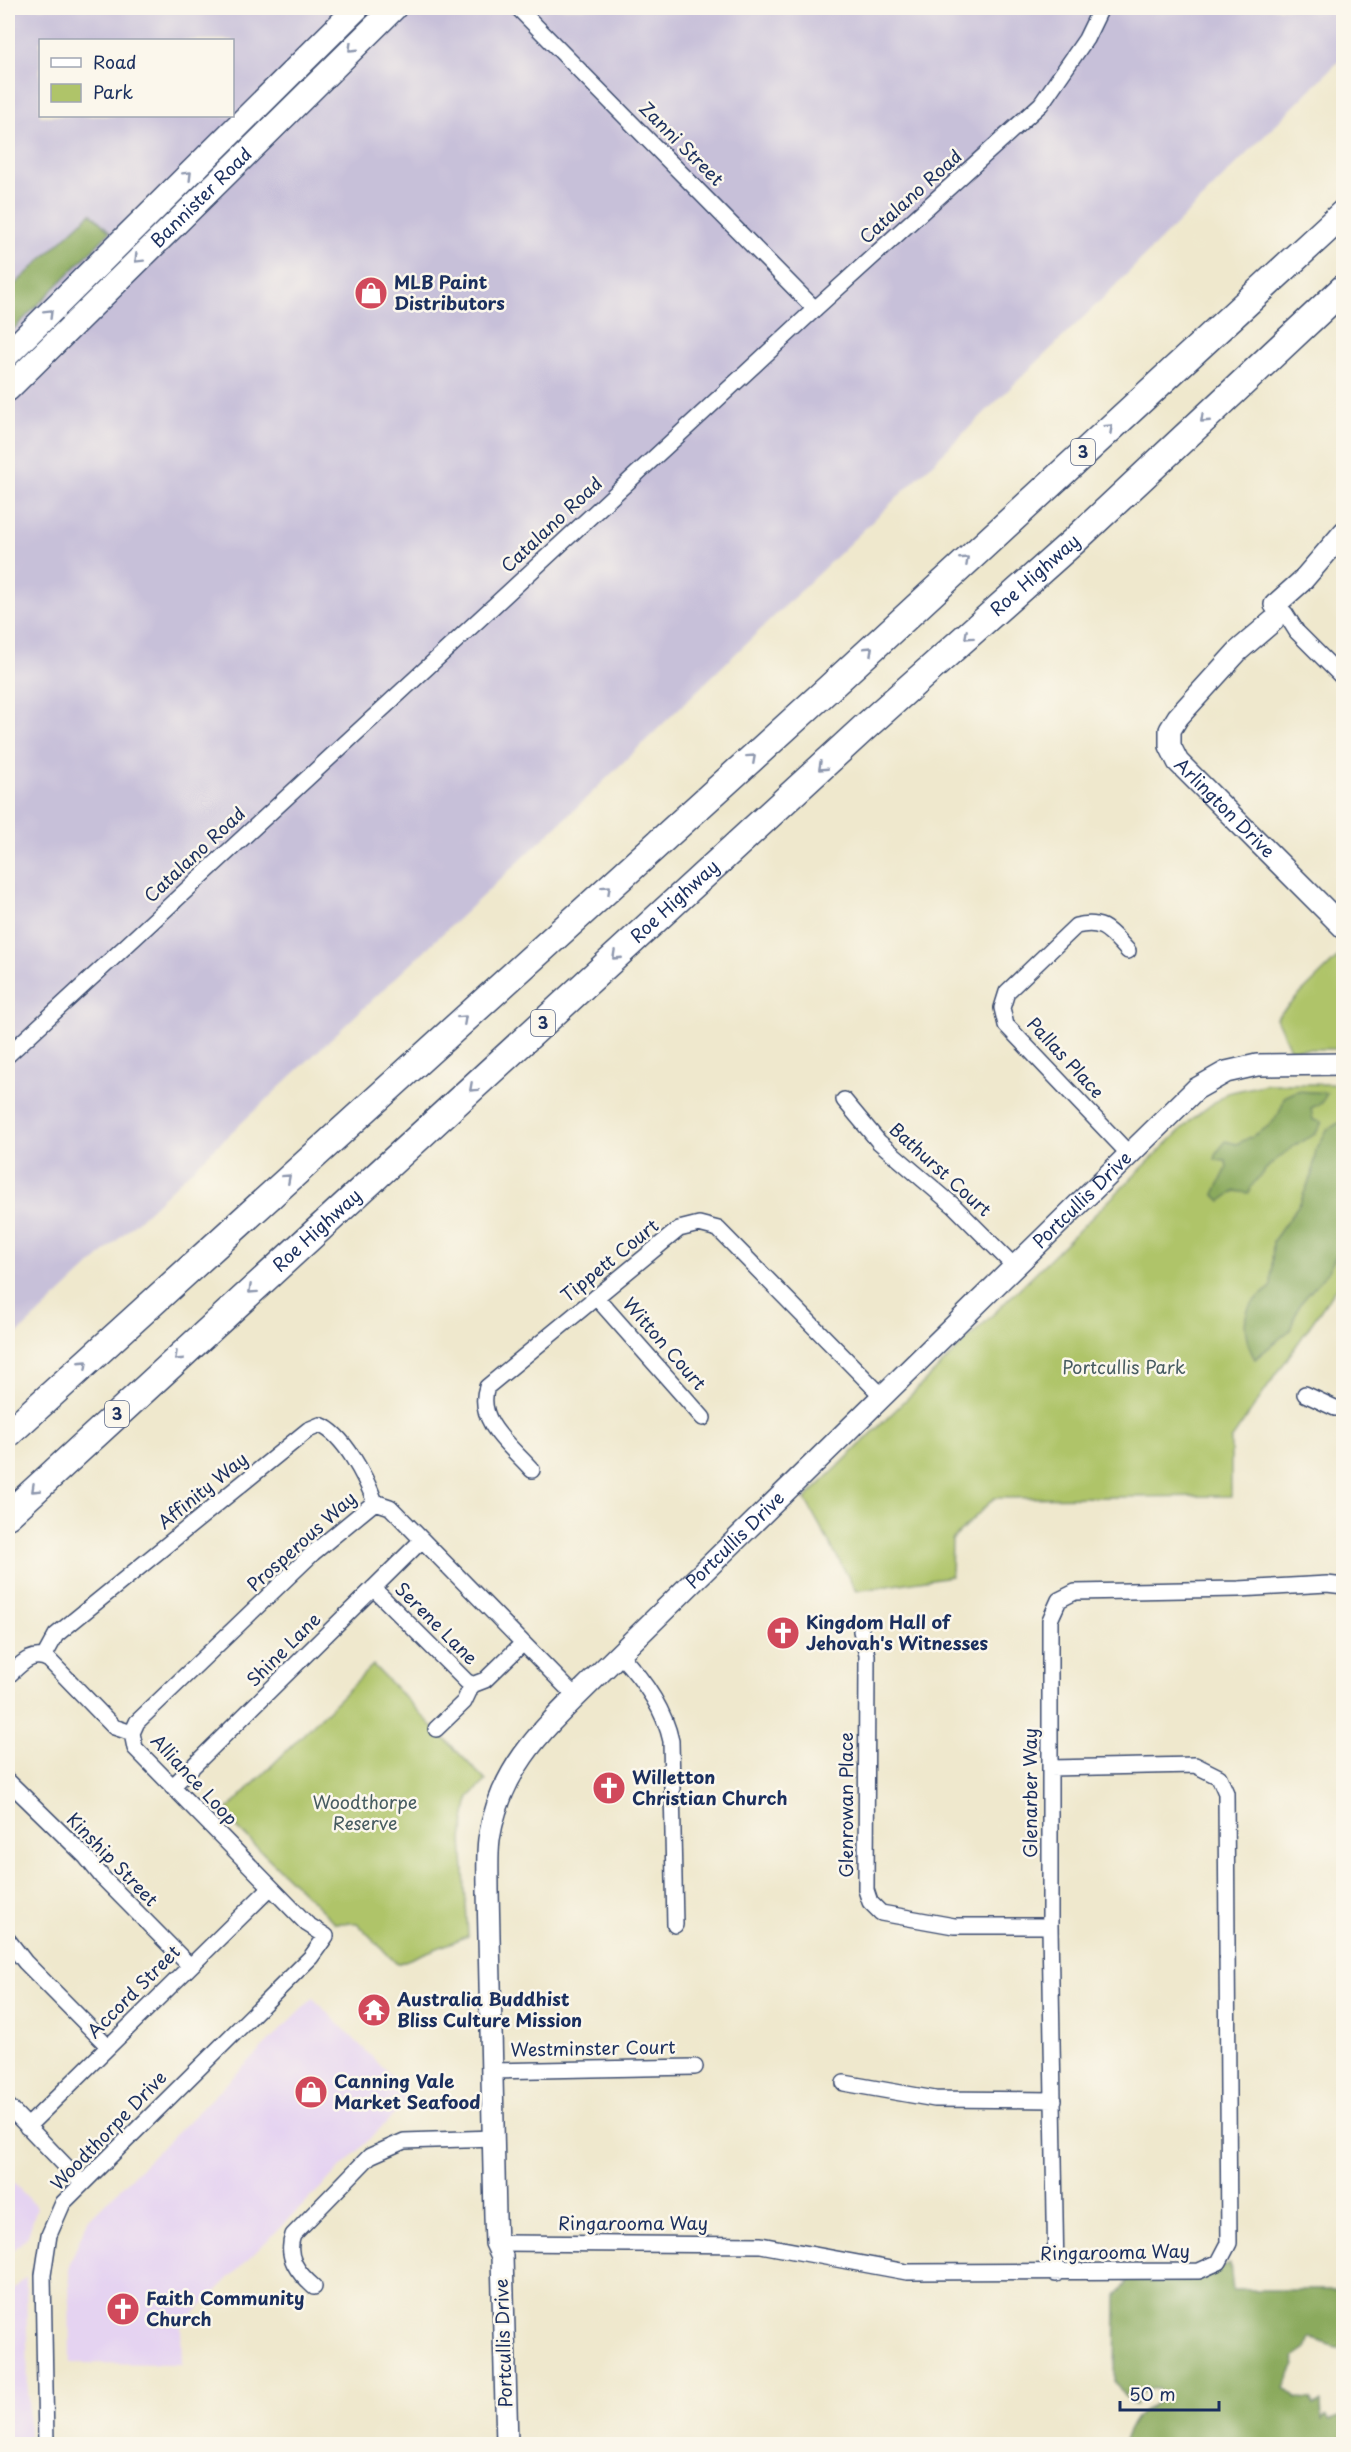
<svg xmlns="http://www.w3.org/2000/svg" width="1351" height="2452" font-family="'Playpen Sans',sans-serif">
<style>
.built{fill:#e5d3f1}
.industrial{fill:#c7c0d9;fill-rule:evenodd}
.green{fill:#afc469;stroke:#657a64;stroke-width:1.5}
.forest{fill:#8baa5d;stroke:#536c5e;stroke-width:1.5}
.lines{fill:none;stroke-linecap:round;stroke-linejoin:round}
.street-casing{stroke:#3b4b6f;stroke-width:18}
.secondary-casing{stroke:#3b4b6f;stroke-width:24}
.primary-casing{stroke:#3b4b6f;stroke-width:27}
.highway-casing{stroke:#3b4b6f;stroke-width:30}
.street{stroke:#fff;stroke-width:15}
.secondary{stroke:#fff;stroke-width:21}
.primary{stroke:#fff;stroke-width:24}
.highway{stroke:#fff;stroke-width:27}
.oneway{stroke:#8d97ae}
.labels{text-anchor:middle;stroke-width:5;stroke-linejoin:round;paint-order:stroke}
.shield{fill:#fbf7ec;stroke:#5e6b89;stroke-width:1.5}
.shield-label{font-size:16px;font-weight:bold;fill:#1b2f5e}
.street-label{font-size:18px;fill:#1b2f5e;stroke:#fbf7ec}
.poi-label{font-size:18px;font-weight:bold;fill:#1b2f5e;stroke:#fbf7ec;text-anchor:start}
.park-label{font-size:18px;fill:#475c61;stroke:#fbf7ec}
</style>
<rect width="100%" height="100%" fill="#fbf7ec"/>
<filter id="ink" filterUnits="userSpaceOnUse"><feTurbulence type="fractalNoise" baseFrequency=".0167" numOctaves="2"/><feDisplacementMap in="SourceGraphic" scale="12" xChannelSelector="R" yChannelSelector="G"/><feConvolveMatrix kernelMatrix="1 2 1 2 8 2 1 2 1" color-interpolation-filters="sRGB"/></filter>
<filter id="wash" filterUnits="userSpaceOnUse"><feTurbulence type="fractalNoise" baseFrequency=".008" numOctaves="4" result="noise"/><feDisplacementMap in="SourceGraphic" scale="24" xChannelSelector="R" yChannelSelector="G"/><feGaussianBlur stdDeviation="1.35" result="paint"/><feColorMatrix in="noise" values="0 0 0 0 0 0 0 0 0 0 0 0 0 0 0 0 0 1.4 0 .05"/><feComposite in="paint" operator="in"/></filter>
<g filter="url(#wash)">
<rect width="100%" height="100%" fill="#efe8cd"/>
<path class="built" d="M313,1998L405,2090V2104L181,2326L182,2364L70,2363L69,2265L88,2220Z
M8,2177L37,2207L28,2236L8,2256Z
M26,2277L29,2442H8V2295Z"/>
<path class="industrial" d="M8,8H1343V57L1093,308L577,807L8,1343ZM40,40H232V116H40Z"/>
<path class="green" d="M1343,952V1049H1290L1276,1018Z
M1267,1084H1343V1278L1231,1440V1496L994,1498L952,1540L951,1576L856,1591L805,1499L1192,1119L1227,1093Z
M373,1665L486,1781L469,1797L462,1839L468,1936L397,1964L357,1923H335L223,1814Z"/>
<path class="forest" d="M91,213L110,232L8,335V291Z
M1297,1091L1327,1093L1322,1103L1311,1108L1313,1120L1322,1122C1313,1142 1307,1136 1294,1146C1277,1158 1257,1175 1248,1193L1235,1191L1221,1201L1214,1194L1227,1168L1226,1161L1215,1160L1217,1152L1226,1141L1236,1144C1258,1134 1281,1124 1284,1097Z
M1343,1120V1244L1326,1274L1299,1305L1290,1330L1255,1359C1246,1344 1240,1318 1252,1303C1258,1297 1265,1292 1271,1287L1273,1241L1300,1203L1312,1174L1316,1150L1327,1130Z
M1230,2264L1233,2290H1343V2345L1338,2348L1310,2338L1306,2349L1293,2358L1295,2365L1284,2387L1297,2398L1311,2399L1313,2405L1321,2402L1322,2420L1326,2416L1331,2421L1343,2417V2444H1122C1127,2434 1131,2422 1139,2414C1147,2407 1157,2406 1162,2396L1158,2389H1149L1138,2396L1136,2405L1131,2404L1115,2382L1116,2295L1126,2285L1129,2276L1201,2277Z"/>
</g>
<g filter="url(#ink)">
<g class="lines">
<defs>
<path id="street" d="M518,8L815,309
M1285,613L1297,632L1344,679
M1128,951C1110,932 1104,919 1076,926L1007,992L1002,1008L1006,1025L1129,1154
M8,1055L815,309L1041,104L1086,39L1101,8
M844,1100L879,1142L954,1206L1014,1266
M596,1297L703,1418
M1305,1394L1335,1408H1344
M532,1470C512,1447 475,1421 487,1387L679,1229L699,1224L718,1229L882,1396
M373,1588L466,1681L472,1685
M861,1631L867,1655L866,1890L870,1902L881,1913L954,1926H1050
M619,1654C642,1678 664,1708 671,1741L675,1925
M44,1657L56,1635L308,1430L320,1425C344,1434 366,1478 375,1502
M8,1676C20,1665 32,1650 49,1660L114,1727L132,1733L135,1748L307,1924L326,1936L311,1957L63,2203L49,2235L43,2275L46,2444
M436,1729L464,1702L472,1685L485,1680L523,1643
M132,1733L137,1722L313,1553L375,1502L390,1507L576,1697
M8,1781L86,1857L103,1878L189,1965
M172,1787L422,1540
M8,1940L25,1962L107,2045
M492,2071L695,2067
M844,2083L935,2099L1054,2100
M8,2106L82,2183
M27,2127L270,1888
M496,2243L761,2245L907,2272L1199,2271L1219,2262L1229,2243L1226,1793L1219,1777L1195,1765L1050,1768
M1056,2274L1050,1926V1620L1059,1600L1075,1592L1239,1589L1327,1584L1344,1586
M314,2287C298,2273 285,2257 293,2235L370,2156L404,2141L494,2138"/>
<g id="secondary">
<path d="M1275,605L1302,581L1344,532"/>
<path id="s1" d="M1273,621L1238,651L1178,717L1170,730V746L1178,762L1344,928"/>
<path id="s2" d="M507,2444L502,2256L496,2243L495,2217L488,1890C488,1873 487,1855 489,1839C501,1763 549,1724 600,1673L1196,1089L1226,1072L1257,1065L1344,1064"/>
</g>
<g id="primary">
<path d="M8,354L357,8"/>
<path id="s3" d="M8,389L394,8"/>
</g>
<g id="highway">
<path d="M8,1434L826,691L1344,213"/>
<path id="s4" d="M8,1515L865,727L1074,541L1344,288"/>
</g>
</defs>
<use href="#street" class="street-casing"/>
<use href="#secondary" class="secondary-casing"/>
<use href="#primary" class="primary-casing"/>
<use href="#highway" class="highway-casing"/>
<use href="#street" class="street"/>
<use href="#secondary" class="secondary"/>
<use href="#primary" class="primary"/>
<use href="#highway" class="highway"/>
</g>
<defs><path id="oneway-chevron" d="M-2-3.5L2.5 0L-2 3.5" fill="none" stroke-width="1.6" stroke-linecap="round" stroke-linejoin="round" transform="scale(1.5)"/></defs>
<g class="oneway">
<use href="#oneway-chevron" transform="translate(352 48) rotate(136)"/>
<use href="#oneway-chevron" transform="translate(188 175) rotate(-45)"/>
<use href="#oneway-chevron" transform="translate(138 259) rotate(135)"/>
<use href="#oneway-chevron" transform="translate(49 313) rotate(-45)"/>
<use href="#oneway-chevron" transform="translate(1204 419) rotate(137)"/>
<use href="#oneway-chevron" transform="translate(1109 428) rotate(-43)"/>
<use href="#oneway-chevron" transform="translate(965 560) rotate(-43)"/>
<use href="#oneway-chevron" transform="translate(968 636) rotate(138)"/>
<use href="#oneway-chevron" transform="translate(869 650) rotate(-43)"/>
<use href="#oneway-chevron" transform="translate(752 758) rotate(-42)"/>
<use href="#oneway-chevron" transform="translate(822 767) rotate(137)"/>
<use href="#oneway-chevron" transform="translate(607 889) rotate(-42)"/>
<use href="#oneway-chevron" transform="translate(616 956) rotate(137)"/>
<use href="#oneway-chevron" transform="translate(463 1019) rotate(-42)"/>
<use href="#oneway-chevron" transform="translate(473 1088) rotate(138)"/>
<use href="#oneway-chevron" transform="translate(287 1178) rotate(-42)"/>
<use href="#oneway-chevron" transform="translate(252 1290) rotate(138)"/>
<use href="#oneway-chevron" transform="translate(178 1357) rotate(137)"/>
<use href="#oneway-chevron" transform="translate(84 1364) rotate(-43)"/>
<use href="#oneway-chevron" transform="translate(35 1489) rotate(137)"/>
</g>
</g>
<defs>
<symbol id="shop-disc" viewBox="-11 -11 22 22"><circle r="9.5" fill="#d1495b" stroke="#fbf7ec"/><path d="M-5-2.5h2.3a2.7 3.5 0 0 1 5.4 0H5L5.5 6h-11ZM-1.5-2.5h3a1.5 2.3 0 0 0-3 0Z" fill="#fff"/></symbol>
<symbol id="church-disc" viewBox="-11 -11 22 22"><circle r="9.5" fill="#d1495b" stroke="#fbf7ec"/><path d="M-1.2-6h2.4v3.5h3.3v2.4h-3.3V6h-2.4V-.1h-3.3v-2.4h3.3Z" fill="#fff"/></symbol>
<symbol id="temple-disc" viewBox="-11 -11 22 22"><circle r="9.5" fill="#d1495b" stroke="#fbf7ec"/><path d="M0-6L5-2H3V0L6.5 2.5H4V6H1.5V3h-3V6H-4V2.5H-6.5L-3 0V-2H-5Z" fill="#fff"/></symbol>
</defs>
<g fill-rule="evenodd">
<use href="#shop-disc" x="352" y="274" width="38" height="38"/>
<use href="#church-disc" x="764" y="1614" width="38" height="38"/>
<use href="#church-disc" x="590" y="1769" width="38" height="38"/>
<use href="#temple-disc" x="355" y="1991" width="38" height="38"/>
<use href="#shop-disc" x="292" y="2073" width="38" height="38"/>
<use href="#church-disc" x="104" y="2290" width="38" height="38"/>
</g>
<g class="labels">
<g class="shield">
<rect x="1071" y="439" width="24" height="26" rx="4.5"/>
<rect x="531" y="1010" width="24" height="26" rx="4.5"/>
<rect x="105" y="1401" width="24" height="26" rx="4.5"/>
</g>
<g class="shield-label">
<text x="1083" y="458">3</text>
<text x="543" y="1029">3</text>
<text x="117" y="1420">3</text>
</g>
<g class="street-label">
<text transform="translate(681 144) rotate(45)" y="6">Zanni Street</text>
<text transform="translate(911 197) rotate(-42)" y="6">Catalano Road</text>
<text dy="6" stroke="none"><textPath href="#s3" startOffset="272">Bannister Road</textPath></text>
<text transform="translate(552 525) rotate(-43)" y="6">Catalano Road</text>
<text dy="6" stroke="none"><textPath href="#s4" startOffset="1392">Roe Highway</textPath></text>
<text dy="6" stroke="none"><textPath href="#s1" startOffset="250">Arlington Drive</textPath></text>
<text transform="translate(195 855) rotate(-43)" y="6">Catalano Road</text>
<text dy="6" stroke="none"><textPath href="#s4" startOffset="906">Roe Highway</textPath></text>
<text transform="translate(1065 1058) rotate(47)" y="6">Pallas Place</text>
<text transform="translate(940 1170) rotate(42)" y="6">Bathurst Court</text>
<text dy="6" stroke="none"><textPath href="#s2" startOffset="1486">Portcullis Drive</textPath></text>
<text dy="6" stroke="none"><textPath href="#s4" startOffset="420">Roe Highway</textPath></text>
<text transform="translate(610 1261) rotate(-39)" y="6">Tippett Court</text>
<text transform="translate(664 1344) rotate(49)" y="6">Witton Court</text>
<text transform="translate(203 1491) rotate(-39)" y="6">Affinity Way</text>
<text dy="6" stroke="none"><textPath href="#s2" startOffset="1000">Portcullis Drive</textPath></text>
<text transform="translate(302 1542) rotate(-42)" y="6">Prosperous Way</text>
<text transform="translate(436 1624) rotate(45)" y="6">Serene Lane</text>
<text transform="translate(284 1650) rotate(-45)" y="6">Shine Lane</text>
<text transform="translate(194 1780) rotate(47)" y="6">Alliance Loop</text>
<text transform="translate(1031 1793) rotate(-90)" y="6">Glenarber Way</text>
<text transform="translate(847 1805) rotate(-90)" y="6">Glenrowan Place</text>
<text transform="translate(112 1860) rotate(46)" y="6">Kinship Street</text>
<text transform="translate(134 1992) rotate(-45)" y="6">Accord Street</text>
<text transform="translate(593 2049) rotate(-1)" y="6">Westminster Court</text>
<text transform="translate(109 2131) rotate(-46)" y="6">Woodthorpe Drive</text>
<text x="633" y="2230">Ringarooma Way</text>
<text transform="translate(1115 2253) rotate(-1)" y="6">Ringarooma Way</text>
<text transform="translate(504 2343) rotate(-92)" y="6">Portcullis Drive</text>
</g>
<g class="poi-label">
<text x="394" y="289">MLB Paint<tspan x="394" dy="21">Distributors</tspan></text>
<text x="806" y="1629">Kingdom Hall of<tspan x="806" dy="21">Jehovah's Witnesses</tspan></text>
<text x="632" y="1784">Willetton<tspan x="632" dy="21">Christian Church</tspan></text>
<text x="397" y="2006">Australia Buddhist<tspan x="397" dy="21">Bliss Culture Mission</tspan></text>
<text x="334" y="2088">Canning Vale<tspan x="334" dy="21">Market Seafood</tspan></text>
<text x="146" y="2305">Faith Community<tspan x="146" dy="21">Church</tspan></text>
</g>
<g class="park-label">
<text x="1124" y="1374">Portcullis Park</text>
<text x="365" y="1809">Woodthorpe<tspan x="365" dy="21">Reserve</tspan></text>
</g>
</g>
<rect width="1351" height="2452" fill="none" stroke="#fbf7ec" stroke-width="30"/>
<rect x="39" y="39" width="195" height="78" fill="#fbf7ec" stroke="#a1a7b3" stroke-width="1.5"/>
<rect x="51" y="58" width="30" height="9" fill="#ffffff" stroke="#a1a7b3" stroke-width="1.5"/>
<text x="93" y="69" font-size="18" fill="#1b2f5e">Road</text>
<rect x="51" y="84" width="30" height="18" fill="#afc469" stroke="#a1a7b3" stroke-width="1.5"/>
<text x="93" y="99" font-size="18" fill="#1b2f5e">Park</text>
<path d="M1120 2401v9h99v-9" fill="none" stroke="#1b2f5e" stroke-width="3"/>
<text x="1129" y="2401" font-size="18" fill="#1b2f5e" stroke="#fbf7ec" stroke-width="4.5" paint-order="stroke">50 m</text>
</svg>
